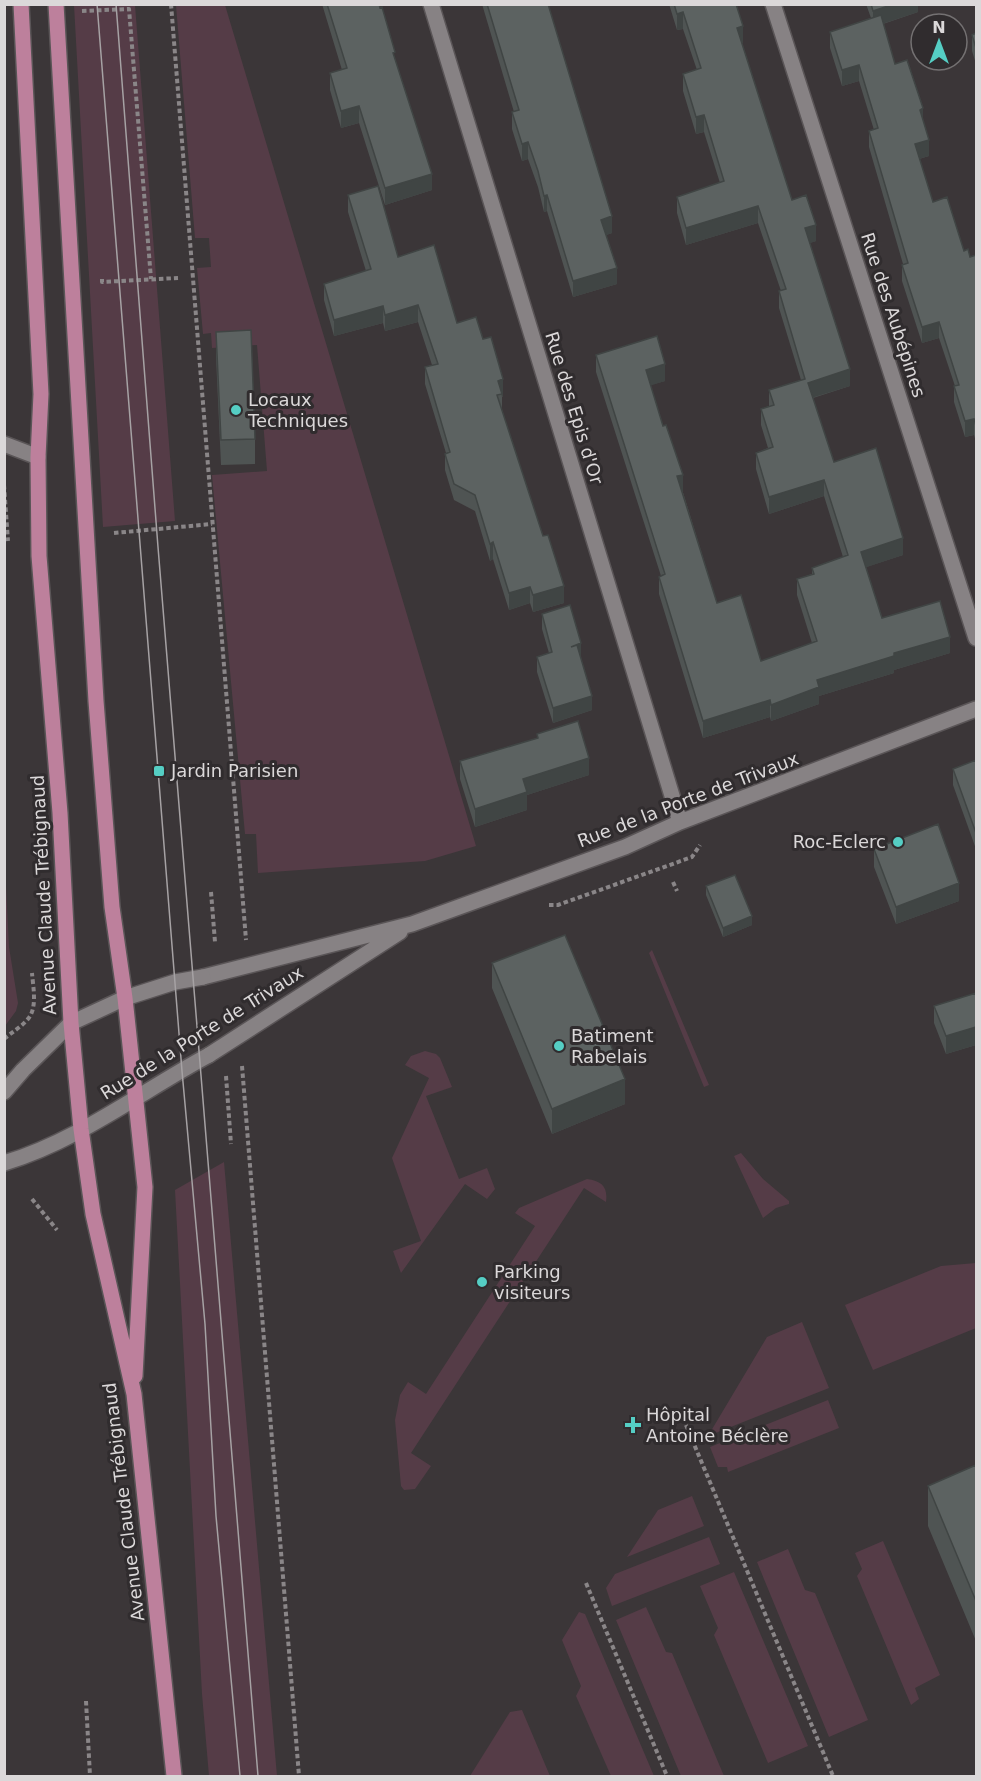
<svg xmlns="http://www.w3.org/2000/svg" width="981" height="1781" font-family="'DejaVu Sans',sans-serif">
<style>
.green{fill:#553c47}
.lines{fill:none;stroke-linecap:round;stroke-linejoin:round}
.lane-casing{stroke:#5a5557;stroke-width:18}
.street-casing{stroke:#5a5557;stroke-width:18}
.secondary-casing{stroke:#5a5557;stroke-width:18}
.primary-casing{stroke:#5a5557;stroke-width:18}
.path{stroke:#8a8688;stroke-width:4;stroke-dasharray:4.5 3;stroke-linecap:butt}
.lane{stroke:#878284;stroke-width:15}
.street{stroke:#878284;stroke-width:15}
.secondary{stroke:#878284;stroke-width:15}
.primary{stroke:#bd809c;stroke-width:15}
.tram{stroke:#a6a2a4;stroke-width:1.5}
.wall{fill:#4f5453}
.shaded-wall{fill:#404544}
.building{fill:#5c6261;stroke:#404544;stroke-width:1.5}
.poi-dot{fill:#55cec4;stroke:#302c2e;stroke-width:2}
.labels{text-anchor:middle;stroke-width:6;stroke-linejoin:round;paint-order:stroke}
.street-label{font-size:18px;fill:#dbd8d9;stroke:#302c2e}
.poi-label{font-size:18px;fill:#dbd8d9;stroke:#302c2e;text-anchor:start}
</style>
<rect width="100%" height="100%" fill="#3b3638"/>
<path class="green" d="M74,5H135L175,521L103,527Z
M176,5H225L476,846L425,861L258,873L256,834H245L212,475L267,471L257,345L212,348L211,333L203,334L197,268L211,267L209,238H195Z
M4,846L9,947L18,1003L16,1011L5,1026Z
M652,950L709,1085L704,1087L649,953Z
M425,1051L436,1054L440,1058L452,1087L426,1096L459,1179L487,1168L495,1189L487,1199L465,1184L401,1273L393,1251L421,1241L392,1158L429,1078L405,1065L411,1056Z
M741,1153L763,1179L789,1201V1204L776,1208L763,1218L734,1156Z
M224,1162L277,1776H209L202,1694L175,1190Z
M587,1179C602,1181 608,1187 606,1202L584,1188L411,1453L431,1466L415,1489L404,1490L401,1486L395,1420L400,1395L408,1382L426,1394L535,1226L515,1213L519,1208Z
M976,1263V1328L873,1370L845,1305L941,1266Z
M802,1322L829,1388L708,1436L767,1337Z
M828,1400L839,1428L728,1472L727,1467H718L710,1447Z
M692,1496L704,1526L627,1557L658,1510Z
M709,1537L720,1564L612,1606L606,1588L615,1574Z
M883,1541L940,1675L915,1688L919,1699L911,1705L857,1576L862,1569L855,1553Z
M788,1549L805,1590L815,1593L868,1720L829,1737L757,1562Z
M734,1572L808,1746L768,1763L714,1635L718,1628L700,1586Z
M646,1607L666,1652L672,1653L724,1776H681L616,1620Z
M579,1612L585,1614L654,1776H611L576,1696L581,1686L562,1640Z
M522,1710L550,1776H470L510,1712Z"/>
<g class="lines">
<defs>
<path id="lane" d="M4,444L38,457"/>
<path id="street" d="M431,4L680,822
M773,4L976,638
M203,977L412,924L625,847L680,822L976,709
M209,1055L400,932"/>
<path id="secondary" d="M4,1092L23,1070L71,1023L125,998L175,982L203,977
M4,1163C78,1141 142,1091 209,1055"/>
<path id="primary" d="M21,4L41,394L38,457L39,556L60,813L71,1023L81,1129L93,1214L134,1394L174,1776
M56,4L96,701L112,907L125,998L145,1187L135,1376"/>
</defs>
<use href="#lane" class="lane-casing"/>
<use href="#street" class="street-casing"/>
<use href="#secondary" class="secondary-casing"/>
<use href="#primary" class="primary-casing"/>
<path class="path" d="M171,4L246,940
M82,11L129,9L151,279
M102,279V282L178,278
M4,485L8,541
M114,533L212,524
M673,882L677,891
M211,892L215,942
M549,905H558L692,857L700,845
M4,1039C12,1032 21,1027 27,1020C38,1009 33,987 32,973
M242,1066L299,1776
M226,1076L231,1144
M32,1199L57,1230
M686,1425L833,1776
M586,1583L667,1776
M86,1701L90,1776"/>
<use href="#lane" class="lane"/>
<use href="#street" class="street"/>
<use href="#secondary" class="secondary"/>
<use href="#primary" class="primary"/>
<path class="tram" d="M97,4L182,1071L205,1324L216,1516L240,1776
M116,4L158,547L258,1776"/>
</g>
<path class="wall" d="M322,4H379L432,190L385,205L359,123L341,128L330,90V73L342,70Z
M482,4H548L612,233L606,235L617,284L573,297L547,211L544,212L538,187L528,159L522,161L512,129V112H514Z
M669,4H736L743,42L742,43L792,200L816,241L809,243L850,386L813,398L834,462L903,555L866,567L882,618L950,653L894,670V673L819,696V704L771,721L770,717L703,738L659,594V577L661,576L596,372V355L665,381L650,385L717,603L761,661L812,643L797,595V579L812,574V568L843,557L824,496L769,514L756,469V453L768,448L761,425V409L769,406V390L801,380L779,308V291H781L758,223L686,245L677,213V197L720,183L704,132L696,134L683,91V74L697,70L683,29L677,30Z
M866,4H918V12L883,24L895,64L923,122L929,156L919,159L933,202L964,251L970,257L976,255V442L974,435L965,437L954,402V386H955L939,338L922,343L902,281V265L903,264L869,147V131L874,130L859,81L842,86L830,48V32L871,18Z
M976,33V64L972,51V35Z
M348,195L398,257L457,323L483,339L503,396L502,397V410L564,603L533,612L530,603L509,610L493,559L490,561L475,511L454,500L445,470V454L446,453L425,384V367L432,365L418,322L385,331L383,323L334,336L324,300V284L366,271L348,212Z
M216,332L255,439V464L221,465L216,357Z
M542,614L581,658L592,710L553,723L537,672V657L549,653L542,629Z
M537,734L589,775L527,795V810L475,827L460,779V761L537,738Z
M976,760V849L953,785V769Z
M874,849L959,901L896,924L874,867Z
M706,886L752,925L723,937L706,895Z
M492,963L625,1104L552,1134L492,988Z
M976,993V1045L946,1054L934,1023V1006Z
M976,1465V1641L928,1526V1486Z"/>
<path class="shaded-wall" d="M894,4H918V12L873,27V11Z
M683,12V29L677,30V14Z
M743,26V42L737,44V28Z
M859,65V81L842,86V70Z
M359,106V123L341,128V111Z
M923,108V124L920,110Z
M704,115V132L696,134V117Z
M929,140V156L915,160V144Z
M528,142V159L522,161V144Z
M432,174V190L385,205V188Z
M547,195V211L544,212V196Z
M758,206V223L686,245V228Z
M612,216V233L601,237V220Z
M816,225V241L805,245V228Z
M617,268V284L573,297V281Z
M418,305V322L385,331V315Z
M383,306V323L334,336V320Z
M939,322V338L922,343V327Z
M665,364V381L646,387V370Z
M850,369V386L808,399V383Z
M503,379V396L502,397L498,381Z
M974,419V435L965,437V421Z
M683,475V491L677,493V476Z
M824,480V496L769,514V497Z
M903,538V555L861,569V552Z
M493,542V559L490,561V544Z
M564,586V603L533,612V595Z
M530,587V603L509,610V593Z
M950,637V653L894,670V673L819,696V704L771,721V705L817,680L894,653Z
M581,643V658L571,662V647Z
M592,696V710L553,723V708Z
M770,700V717L703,738V721Z
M589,758V775L527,795V810L475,827V809L523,779Z
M959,883V901L896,924V907Z
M752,916V925L723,937V928Z
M976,1027V1045L946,1054V1036Z
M625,1079V1104L552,1134V1109Z"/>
<path class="building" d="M327,4H379L380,8L382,7L395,52L393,53L432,174L385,188L359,106L341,111L330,73L347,68Z
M487,4H548L612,216L601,220L617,268L573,281L547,195L544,196L538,171L528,142L522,144L512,112L519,110Z
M674,4H736L743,26L737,28L792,200L806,195L816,225L805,228L850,369L808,383L834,462L876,448L903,538L861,552L882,618L940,601L950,637L894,653V656L817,680L819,687L771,705L770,700L703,721L659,577L665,574L596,355L657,336L665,364L646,370L663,426L666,425L683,475L677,476L717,603L741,595L761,661L817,641L797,579L814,574L812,568L848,555L824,480L769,497L756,453L773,447L761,409L774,405L769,390L805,379L779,291L786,289L758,206L686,228L677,197L724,181L704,115L696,117L683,74L701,68L683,12L677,14Z
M871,4H894L873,11Z
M881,15L895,64L907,60L923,108L920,110L929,140L915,144L933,202L947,197L964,251L968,249L970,257L976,255V426L974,419L965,421L954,386L959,385L939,322L922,327L902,265L908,263L869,131L878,128L859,65L842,70L830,32Z
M976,33V48L972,35Z
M378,186L398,257L434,245L457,323L476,317L483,339L491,337L503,379L498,381L502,394L497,395L543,536L548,535L564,586L533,595L530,587L509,593L493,542L490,544L475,495L454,484L445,454L450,452L425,367L438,364L418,305L385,315L383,306L334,320L324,284L371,269L348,195Z
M251,330L255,439L221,440L216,332Z
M570,605L581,643L571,647L577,645L592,696L553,708L537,657L552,652L542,614Z
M578,721L589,758L523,779L527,792L475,809L460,761L538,738L537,734Z
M976,760V833L953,769Z
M938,824L959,883L896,907L874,849Z
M735,875L752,916L723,928L706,886Z
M565,935L625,1079L552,1109L492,963Z
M976,993V1027L946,1036L934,1006Z
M976,1465V1601L928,1486Z"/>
<g class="poi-dot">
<circle cx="236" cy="410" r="6"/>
<rect x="153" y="765" width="12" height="12" rx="3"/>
<circle cx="898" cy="842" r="6"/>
<circle cx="559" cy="1046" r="6"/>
<circle cx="482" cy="1282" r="6"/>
<path d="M630 1416h6v6h6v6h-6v6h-6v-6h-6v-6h6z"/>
</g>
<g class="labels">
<g class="street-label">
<text transform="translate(893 315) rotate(72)" y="6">Rue des Aubépines</text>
<text transform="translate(574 408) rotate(73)" y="6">Rue des Epis d'Or</text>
<text transform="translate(688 800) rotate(-21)" y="6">Rue de la Porte de Trivaux</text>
<text transform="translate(44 895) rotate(-93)" y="6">Avenue Claude Trébignaud</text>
<text transform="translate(202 1033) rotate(-32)" y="6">Rue de la Porte de Trivaux</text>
<text transform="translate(124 1502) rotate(-97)" y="6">Avenue Claude Trébignaud</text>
</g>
<g class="poi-label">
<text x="248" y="406">Locaux<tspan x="248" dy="21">Techniques</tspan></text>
<text x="171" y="777">Jardin Parisien</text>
<text x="886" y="848" text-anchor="end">Roc-Eclerc</text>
<text x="571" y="1042">Batiment<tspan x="571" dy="21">Rabelais</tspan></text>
<text x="494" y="1278">Parking<tspan x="494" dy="21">visiteurs</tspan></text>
<text x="646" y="1421">Hôpital<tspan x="646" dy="21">Antoine Béclère</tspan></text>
</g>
</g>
<rect width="981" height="1781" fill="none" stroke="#dbd8d9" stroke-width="12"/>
<g transform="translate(939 42)"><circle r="28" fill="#302c2e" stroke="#747172" stroke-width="1.5"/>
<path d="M0-4.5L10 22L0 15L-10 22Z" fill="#55cec4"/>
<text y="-9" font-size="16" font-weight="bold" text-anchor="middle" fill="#dbd8d9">N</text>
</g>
</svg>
